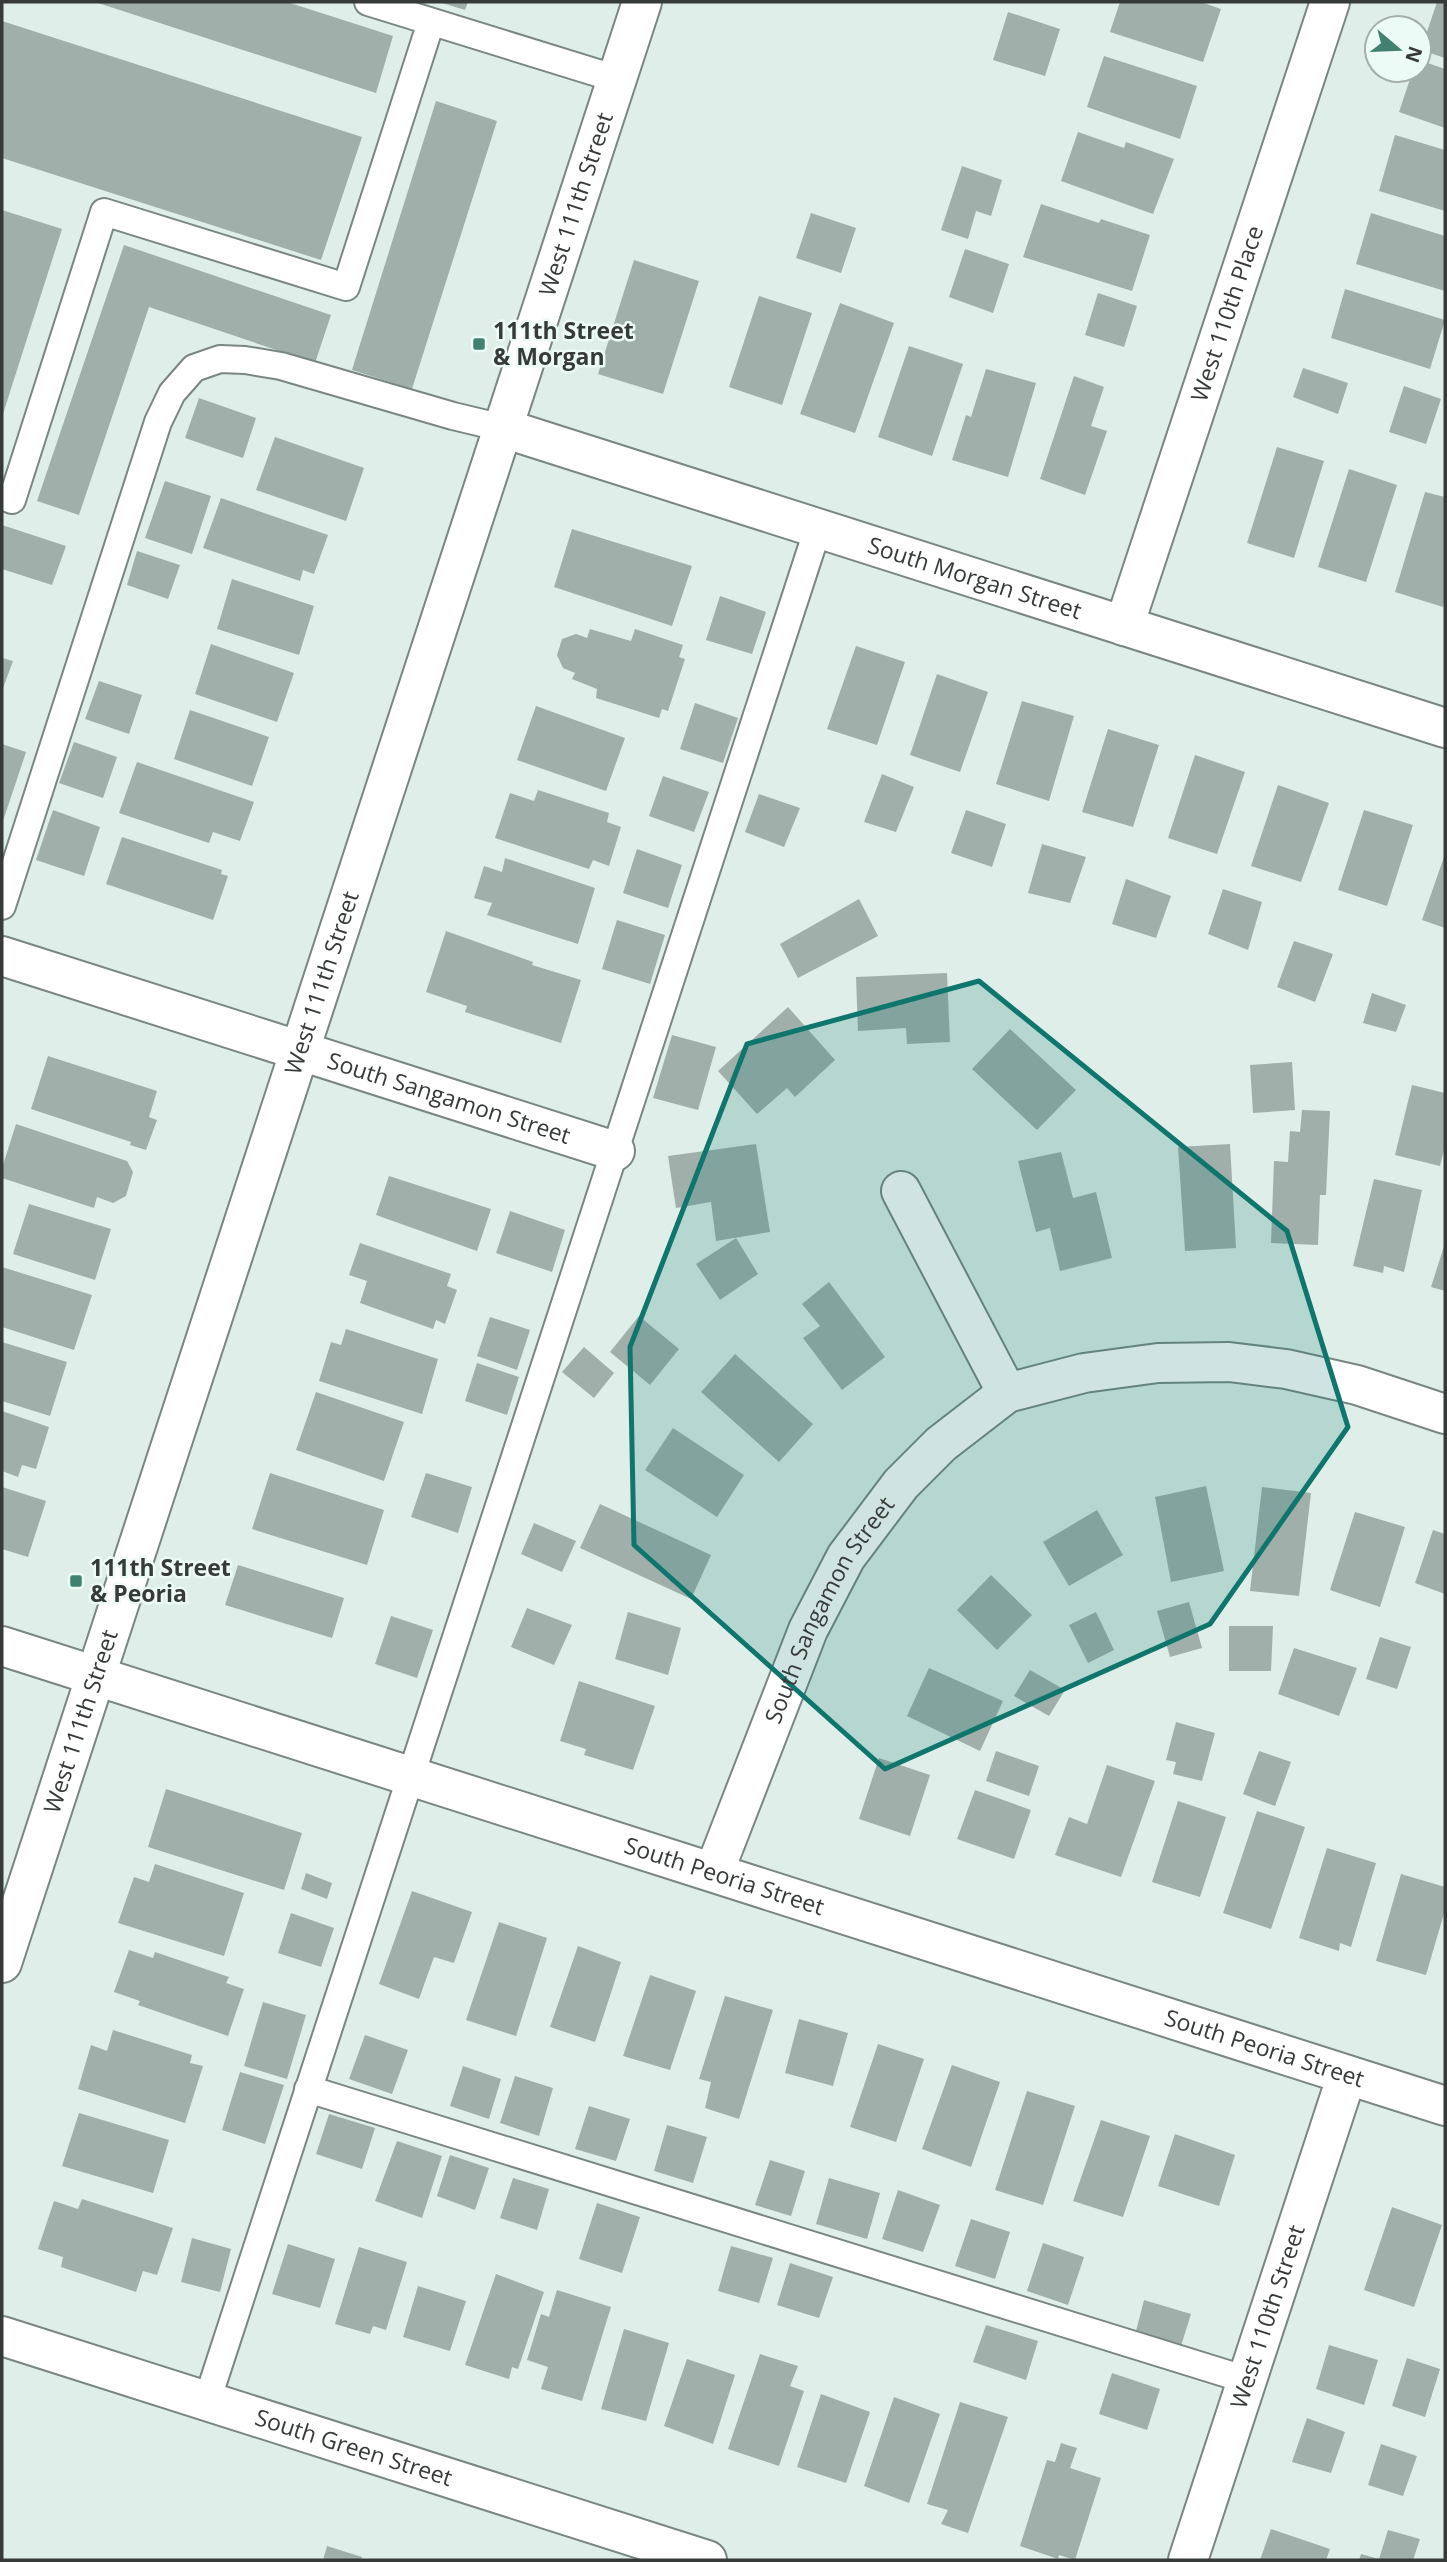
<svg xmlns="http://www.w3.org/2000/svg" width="1447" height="2562" font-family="'Open Sans',sans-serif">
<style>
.building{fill:#a1afaa}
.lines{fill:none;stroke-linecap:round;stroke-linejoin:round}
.service-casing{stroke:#7a8682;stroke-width:30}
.minor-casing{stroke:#7a8682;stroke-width:42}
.secondary-casing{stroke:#7a8682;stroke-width:42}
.service{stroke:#fff;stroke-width:26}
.minor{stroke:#fff;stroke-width:38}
.secondary{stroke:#fff;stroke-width:38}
.marked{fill:#0f766e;fill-opacity:0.2;stroke:#0f766e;stroke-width:5;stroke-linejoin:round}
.poi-dot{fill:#40816f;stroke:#edfbf6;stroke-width:2.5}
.labels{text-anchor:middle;stroke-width:5;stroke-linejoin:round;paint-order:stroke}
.street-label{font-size:23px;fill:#363b39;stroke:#edfbf6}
.poi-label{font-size:23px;font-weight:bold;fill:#363b39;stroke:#edfbf6;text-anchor:start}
</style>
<rect width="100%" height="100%" fill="#e0eee9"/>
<path class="building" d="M95,2H287L393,36L376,93Z
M439,2H468L465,10Z
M1120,2H1201L1221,9L1203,62L1110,32Z
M1437,2H1445V58L1421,50Z
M1008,12L1060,29L1045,76L993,60Z
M2,21L362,137L321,260L2,158Z
M1104,56L1197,86L1180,139L1087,107Z
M1419,60L1445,69V128L1399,112L1413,70H1419Z
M436,101L497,121L412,389L352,370Z
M1078,132L1124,148L1126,142L1174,159L1153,214L1061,181Z
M1395,135L1445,150V211L1379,191Z
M962,166L1002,180L991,216L976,211L968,239L941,230Z
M1041,204L1099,223L1101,219L1150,235L1132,291L1023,257Z
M2,210L62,229L2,417Z
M811,213L856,228L841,273L796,258Z
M1371,213L1445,236V291L1356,264Z
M124,245L331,315L315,363L149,307L79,515L37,501Z
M965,249L1009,264L993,313L949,297Z
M634,260L699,281L663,394L598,374Z
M1345,289L1445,320L1430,369L1331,338Z
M1098,293L1137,306L1124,347L1085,335Z
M759,296L812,313L782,405L729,387Z
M840,303L894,323L855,433L800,414Z
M909,346L963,364L932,456L878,437Z
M1303,368L1348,383L1338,414L1293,397Z
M986,369L1036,383L1008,477L952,460L966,415L971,417Z
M1074,376L1104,387L1091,426L1107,431L1085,495L1040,479Z
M1404,386L1441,399L1426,444L1389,432Z
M199,398L256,418L243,458L185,438Z
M275,437L364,468L346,521L256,490Z
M1277,447L1324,461L1294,558L1247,543Z
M1349,469L1397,485L1366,582L1318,567Z
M165,481L211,496L192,554L145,538Z
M1425,492L1445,497V599L1443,607L1395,592Z
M221,498L328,535L314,574L303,570L300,581L203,548Z
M2,525L66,546L52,585L2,569Z
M572,529L692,566L672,626L554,587Z
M137,551L180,565L168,599L127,585Z
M232,579L314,606L299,655L217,629Z
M720,596L766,612L752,654L706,640Z
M590,629L631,641L635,629L683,645L679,657L685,659L668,711L662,709L659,718L596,698L597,689L572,679L575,673L563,668L557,655L562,639L576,634L587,638Z
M211,644L294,673L277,722L195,694Z
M856,646L905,662L877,745L827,729Z
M2,658L13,661L2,691Z
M937,674L988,692L960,772L910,755Z
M99,681L142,695L129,734L85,719Z
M1022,701L1074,716L1049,801L996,784Z
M695,703L738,718L723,763L680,749Z
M536,706L625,738L606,791L517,760Z
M190,710L269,737L252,786L174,759Z
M1108,729L1159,745L1133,827L1082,812Z
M74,742L117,757L103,798L59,783Z
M2,744L26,752L2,824Z
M1195,755L1245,772L1217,854L1168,838Z
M137,762L254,802L240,841L213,832L209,843L119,813Z
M882,774L914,787L896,832L864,822Z
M663,776L709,792L694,832L649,816Z
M1278,785L1329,803L1301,882L1251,866Z
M538,790L609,813L607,822L621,827L609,866L593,860L589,869L495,838L510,793L534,801Z
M759,794L800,808L784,847L745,832Z
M53,810L100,827L84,876L36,860Z
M966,810L1006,824L992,867L951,853Z
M1364,810L1413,825L1387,906L1338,890Z
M122,837L222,870L221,874L228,876L213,920L106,884Z
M1042,844L1086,857L1070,903L1028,893Z
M637,849L682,865L668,908L623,893Z
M1445,854V928L1422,920Z
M505,858L595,888L578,944L487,915L492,903L474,898L484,866L502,872Z
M1126,879L1171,896L1156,938L1112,924Z
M1223,889L1262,902L1248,950L1208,934Z
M859,899L878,936L798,978L780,944Z
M617,920L665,935L650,984L602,969Z
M446,931L533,962L532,965L581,980L561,1043L465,1012L467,1006L426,992Z
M1294,941L1333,954L1315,1002L1277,987Z
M947,973L950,1042L907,1044L906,1028L858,1031L856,977Z
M1372,993L1406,1005L1396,1032L1363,1023Z
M788,1007L835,1060L795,1097L787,1088L757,1114L718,1071Z
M1010,1029L1076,1090L1037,1130L972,1069Z
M672,1035L716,1047L698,1110L653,1098Z
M48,1056L157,1091L149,1117L157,1120L146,1150L130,1145L131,1142L31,1109Z
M1292,1062L1295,1110L1253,1113L1250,1065Z
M1412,1085L1445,1093V1146L1440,1166L1395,1155Z
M1302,1110L1330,1111L1326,1195H1320L1318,1245L1271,1243L1274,1161L1288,1162L1290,1131L1300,1132Z
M16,1124L127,1161L133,1172L126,1196L113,1203L97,1197L94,1208L2,1178V1168Z
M756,1144L770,1232L716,1241L711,1202L676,1208L668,1156Z
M1230,1144L1236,1248L1185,1251L1178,1147Z
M1061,1152L1073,1198L1096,1192L1112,1258L1060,1271L1050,1228L1036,1232L1018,1161Z
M389,1176L491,1209L477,1251L376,1215Z
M1374,1179L1422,1190L1404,1272L1384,1266L1383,1273L1353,1266Z
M29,1204L111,1229L95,1280L13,1254Z
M510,1211L565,1230L552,1272L496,1253Z
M736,1238L758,1274L720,1300L696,1264Z
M360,1243L451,1274L447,1286L457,1290L445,1324L436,1320L433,1329L360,1303L367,1281L349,1275Z
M1445,1243V1291L1431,1287Z
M2,1267L92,1295L74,1350L2,1327Z
M829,1282L885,1357L842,1390L803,1338L820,1326L802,1304Z
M639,1316L679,1349L650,1385L610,1352Z
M490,1317L530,1330L517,1370L477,1356Z
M346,1329L438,1359L422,1414L319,1381L331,1342L341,1345Z
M2,1342L67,1362L50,1416L2,1401Z
M584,1347L614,1373L594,1398L562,1372Z
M735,1354L813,1424L779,1462L701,1392Z
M477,1363L519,1377L507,1415L465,1401Z
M316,1392L404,1422L384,1481L296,1450Z
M2,1411L49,1427L36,1469L22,1465L18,1477L2,1471Z
M673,1428L744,1475L717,1517L645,1470Z
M270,1473L384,1510L367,1565L252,1529Z
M426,1473L472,1487L458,1533L411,1517Z
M1206,1486L1224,1571L1171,1582L1155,1497Z
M2,1487L46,1501L28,1557L2,1549Z
M1262,1487L1311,1493L1299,1596L1250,1591Z
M600,1504L711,1555L691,1599L580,1548Z
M1097,1510L1123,1555L1069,1586L1043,1542Z
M1355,1512L1405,1527L1380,1607L1330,1590Z
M534,1523L576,1541L562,1572L521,1554Z
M1433,1530L1445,1534V1594L1415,1583Z
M238,1565L344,1598L332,1638L225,1605Z
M991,1575L1032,1615L997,1650L957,1610Z
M1189,1602L1202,1648L1170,1657L1157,1611Z
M527,1608L572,1625L554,1665L511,1647Z
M628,1612L681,1628L668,1675L615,1659Z
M1096,1612L1114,1650L1088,1663L1069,1625Z
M391,1616L433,1630L417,1678L375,1664Z
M1229,1626H1273L1271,1671H1229Z
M1380,1637L1411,1647L1397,1689L1366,1679Z
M1294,1648L1357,1668L1339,1716L1278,1694Z
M929,1668L1003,1701L980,1751L907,1716Z
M1030,1670L1065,1690L1049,1716L1014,1696Z
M579,1681L655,1706L633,1770L584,1755L586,1749L560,1741Z
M1176,1722L1215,1733L1202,1781L1173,1774L1176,1762L1166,1760Z
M996,1751L1039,1766L1029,1796L986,1781Z
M1259,1751L1291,1762L1275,1806L1243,1794Z
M879,1758L930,1775L910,1836L859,1819Z
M1107,1765L1155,1781L1121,1877L1055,1855L1069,1817L1087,1824Z
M166,1789L302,1833L284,1890L148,1847Z
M975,1790L1031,1810L1014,1859L957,1839Z
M1178,1801L1226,1817L1200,1897L1152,1882Z
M1257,1811L1305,1827L1271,1929L1223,1913Z
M1327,1848L1376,1863L1351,1947L1340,1943L1339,1951L1299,1938Z
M155,1864L244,1893L224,1956L118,1923L134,1877L149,1882Z
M306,1873L332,1883L327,1899L301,1889Z
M1401,1874L1445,1887V1910L1426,1975L1376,1961Z
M412,1891L472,1912L454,1963L434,1957L419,1999L379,1984Z
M291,1913L334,1928L321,1967L278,1953Z
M499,1922L547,1938L516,2036L466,2020Z
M578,1946L621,1962L595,2042L550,2027Z
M129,1950L153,1958L155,1952L229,1977L226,1983L244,1989L228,2036L138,2005L140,2001L114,1992Z
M650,1975L696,1991L670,2070L623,2056Z
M725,1996L773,2010L739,2119L705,2108L711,2082L699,2079Z
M263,2002L306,2015L287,2079L244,2066Z
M799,2019L848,2033L833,2086L785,2073Z
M113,2030L192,2055L190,2063L203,2066L185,2123L78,2089L91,2045L107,2051Z
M365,2035L408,2050L392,2094L349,2079Z
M878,2044L924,2059L896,2142L850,2127Z
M952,2065L1000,2082L971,2167L922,2149Z
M463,2066L501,2079L489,2119L450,2106Z
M240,2072L284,2085L265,2144L222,2130Z
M515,2076L553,2088L539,2136L500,2123Z
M1027,2091L1075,2106L1043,2205L995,2190Z
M589,2106L630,2119L616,2161L575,2149Z
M79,2113L169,2140L153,2193L62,2166Z
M329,2114L375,2128L362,2169L316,2154Z
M1101,2120L1150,2136L1123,2217L1073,2201Z
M667,2125L707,2137L693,2183L654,2171Z
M1175,2134L1235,2155L1219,2206L1158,2186Z
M397,2141L442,2156L422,2218L375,2201Z
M450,2155L489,2168L475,2210L437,2196Z
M770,2160L805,2171L791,2216L755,2205Z
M513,2178L549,2189L537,2230L500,2218Z
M829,2178L880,2193L867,2239L816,2224Z
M898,2190L940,2205L923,2252L882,2239Z
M82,2199L173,2228L157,2275L143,2271L136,2292L61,2267L63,2257L38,2249L54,2201L78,2209Z
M597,2203L640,2217L622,2273L579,2259Z
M1392,2207L1442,2225L1414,2307L1364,2290Z
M971,2219L1010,2232L995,2279L955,2266Z
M192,2238L231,2249L220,2292L181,2282Z
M1043,2243L1084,2257L1068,2305L1027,2291Z
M288,2244L335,2259L320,2308L272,2294Z
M731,2246L773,2258L759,2303L718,2291Z
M359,2247L407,2262L386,2330L373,2326L370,2334L335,2324Z
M790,2263L833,2277L819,2318L777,2305Z
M496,2274L544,2292L518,2369L512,2367L509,2379L465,2365Z
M418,2286L466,2301L450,2351L403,2337Z
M557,2290L611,2307L582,2401L541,2389L548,2367L527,2360L541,2314L549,2317Z
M1144,2300L1191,2314L1181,2346L1136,2331Z
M986,2325L1038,2341L1026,2380L973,2362Z
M624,2329L669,2343L646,2421L601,2409Z
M1329,2345L1378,2360L1364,2405L1316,2389Z
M760,2354L798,2366L790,2386L804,2391L779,2466L728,2449Z
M1407,2358L1440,2369L1425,2417L1392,2406Z
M687,2359L735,2375L713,2444L664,2426Z
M1112,2373L1160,2389L1147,2430L1099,2414Z
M821,2394L870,2412L846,2483L797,2467Z
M894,2397L940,2414L909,2503L864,2486Z
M960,2402L1008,2417L968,2533L941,2524L948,2510L927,2504Z
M1307,2418L1345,2432L1331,2473L1292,2462Z
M1061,2443L1077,2448L1070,2468L1101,2478L1075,2560L1059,2555L1058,2559L1020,2546L1047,2460L1055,2462Z
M1381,2444L1417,2456L1403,2496L1368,2485Z
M1271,2529L1330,2549L1326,2560H1260Z
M1388,2530L1420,2539L1413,2560H1359L1361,2554L1379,2559Z
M327,2546L362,2557L361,2560H323Z"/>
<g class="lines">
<defs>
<path id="service" d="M368,2L617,79
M2,496L12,500L104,212L346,287L431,22
M2,906L158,422L172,393L194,368L220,359L245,360L281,366L453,416L503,428
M308,2089L1247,2380
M207,2401L818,528"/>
<g id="minor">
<path id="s1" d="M503,428L1445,728"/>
<path id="s2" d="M1124,626L1330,2"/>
<path id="s3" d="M2,956L615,1151"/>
<path d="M901,1191L1007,1393"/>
<path id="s4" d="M2,1646L1445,2106"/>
<path id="s5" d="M714,1872L808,1630L846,1557L901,1484L941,1444L1007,1393L1084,1373L1158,1363L1229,1362L1286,1369L1357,1385L1445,1414"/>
<path id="s6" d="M2,2336L707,2560"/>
<path id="s7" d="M1188,2560L1347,2075"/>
</g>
<g id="secondary">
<path id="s8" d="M2,1963L642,2"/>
</g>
</defs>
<use href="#service" class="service-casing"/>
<use href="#minor" class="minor-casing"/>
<use href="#secondary" class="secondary-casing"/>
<use href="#service" class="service"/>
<use href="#minor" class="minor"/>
<use href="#secondary" class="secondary"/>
</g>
<path class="marked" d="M979,981L1287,1231L1348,1427L1210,1624L885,1769L634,1545L630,1347L747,1044Z"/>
<g class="poi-dot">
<rect x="472" y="337" width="14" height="14" rx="3.5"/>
<rect x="69" y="1574" width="14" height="14" rx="3.5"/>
</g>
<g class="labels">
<g class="street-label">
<text dy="8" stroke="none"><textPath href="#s8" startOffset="1850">West 111th Street</textPath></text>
<text dy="8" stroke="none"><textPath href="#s2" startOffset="329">West 110th Place</textPath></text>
<text dy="8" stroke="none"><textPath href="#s1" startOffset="495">South Morgan Street</textPath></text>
<text dy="8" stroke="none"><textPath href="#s8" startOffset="1031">West 111th Street</textPath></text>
<text dy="8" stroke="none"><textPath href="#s3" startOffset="469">South Sangamon Street</textPath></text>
<text dy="8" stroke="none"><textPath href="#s5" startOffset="287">South Sangamon Street</textPath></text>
<text dy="8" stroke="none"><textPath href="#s8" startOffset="254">West 111th Street</textPath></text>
<text dy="8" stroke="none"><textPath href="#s4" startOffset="758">South Peoria Street</textPath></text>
<text dy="8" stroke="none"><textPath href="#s4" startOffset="1325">South Peoria Street</textPath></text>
<text dy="8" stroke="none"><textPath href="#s7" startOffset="256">West 110th Street</textPath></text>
<text dy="8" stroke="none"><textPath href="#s6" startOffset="369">South Green Street</textPath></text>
</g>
<g class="poi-label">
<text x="493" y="339">111th Street<tspan x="493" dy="26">&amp; Morgan</tspan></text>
<text x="90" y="1576">111th Street<tspan x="90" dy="26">&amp; Peoria</tspan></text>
</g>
</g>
<rect width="1447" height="2562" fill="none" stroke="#363b39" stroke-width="7"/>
<g transform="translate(1398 49) rotate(109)"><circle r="33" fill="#edfbf6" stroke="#a4aeaa" stroke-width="2"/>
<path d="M0-5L12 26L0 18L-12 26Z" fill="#40816f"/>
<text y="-10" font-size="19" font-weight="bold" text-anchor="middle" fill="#363b39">N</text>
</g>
</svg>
